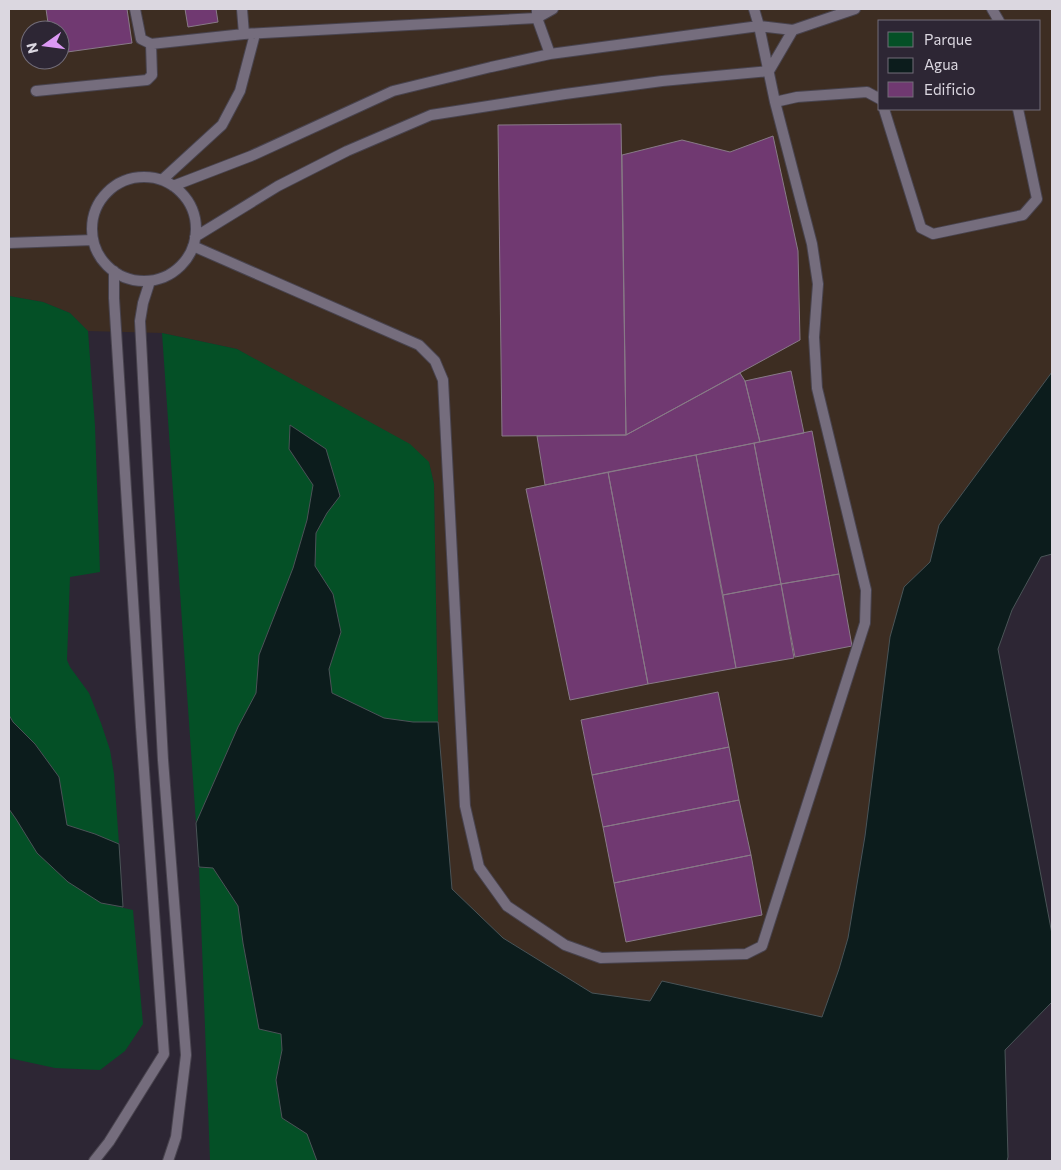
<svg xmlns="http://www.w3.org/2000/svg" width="1061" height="1170" font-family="Commissioner,sans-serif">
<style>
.industrial{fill:#3d2d22;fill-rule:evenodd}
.green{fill:#045026}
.water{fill:#0c1c1c;stroke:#4a5457}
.building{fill:#703971;stroke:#887a87}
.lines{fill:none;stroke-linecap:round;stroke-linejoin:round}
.lane-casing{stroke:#48434e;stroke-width:12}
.lane{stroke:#756d7d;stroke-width:10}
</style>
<rect width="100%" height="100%" fill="#2d2634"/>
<path class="industrial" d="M9,9H1052V372L939,525L930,562L904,587L848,938L839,969L822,1017L662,981L650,1001L592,993L503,938L452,889L438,722L434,484L429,463L237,349L162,333L88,331L70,313L43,302L9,296ZM880,21H1040V109H880ZM30,30H60V60H30Z"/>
<path class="green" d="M9,296L43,302L70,313L88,331L95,426L100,572L70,577L67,660L70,667L89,693L101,723L110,750L114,774L119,844L95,834L67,825L59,777L35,744L13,722L9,715Z
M162,333L237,349L410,444L429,462L434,484L438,722H413L384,718L332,693L329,669L341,632L333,594L315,566L316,533L327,513L340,496L289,449L313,485L307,520L293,568L259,655L256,693L238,727L196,823Z
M9,809L16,819L101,903L133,910L143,1024L125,1051L100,1070L55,1068L9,1058Z
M199,867L213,868L238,906L243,943L259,1029L281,1034L282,1050L276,1080L282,1118L308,1134L317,1161H210Z"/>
<path class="water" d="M1052,372V554L1041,557L1012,610L998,649L1052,934V1002L1005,1050L1008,1157L1007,1161H317L307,1134L282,1118L276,1080L282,1050L281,1034L259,1029L243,943L238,906L213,868L199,867L196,823L238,727L256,693L259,655L293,568L307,520L313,485L289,449L290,425L326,449L340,496L327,513L316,533L315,566L333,594L341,632L329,669L332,693L384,718L413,722H438L452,889L503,938L592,993L650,1001L662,981L822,1017L839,969L848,938L865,836L890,637L904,587L930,562L939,525Z
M9,715L13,722L35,744L59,777L67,825L95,834L119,844L123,907L101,903L68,882L37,853L16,819L9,809Z"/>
<path class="building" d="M46,9H127L132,43L60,53V30H49Z
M185,9H216L218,22L188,27Z
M621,124L626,435L502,436L498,125Z
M773,136L798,251L800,340L626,435L622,155L682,140L730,152Z
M791,371L804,433L760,442L745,381Z
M740,373L745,381L760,442L545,485L537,436L626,435Z
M812,431L839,574L781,584L754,443Z
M754,443L781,584L723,595L696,455Z
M696,455L736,668L648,684L608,472Z
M608,472L648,684L570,700L526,489Z
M839,574L852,646L795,657L781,584Z
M781,584L794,658L736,668L723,595Z
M718,692L729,747L592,775L581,720Z
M729,747L739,800L603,827L592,775Z
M739,800L751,855L614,883L603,827Z
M751,855L762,915L626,942L614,883Z"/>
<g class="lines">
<defs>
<path id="lane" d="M135,9L141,39L151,44L244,34
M242,9L244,34L537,18L553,9
M537,9V18L550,54
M992,9L999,21
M36,91L147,80L152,75L151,44
M775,102L797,97L867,92L880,99
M884,109L921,228L933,234L1023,215L1037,199L1018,109
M92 229a52 52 0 1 1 104 0a52 52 0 1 1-104 0Z
M162,180L222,125L240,91L255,34
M173,186L251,156L393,91L491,67L550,54L759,26L793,30L855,9
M195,237L278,186L347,151L431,115L565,94L662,81L769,71L793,30
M9,243L93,240
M193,246L419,345L435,361L443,380L465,806L479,867L507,906L565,945L601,958L746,954L762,946L865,623L866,590L817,388L814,337L818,284L812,244L775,102L759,26L754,9
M150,281L143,303L140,321L163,760L186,1055L176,1137L168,1161
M94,1161L109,1142L164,1054L141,727L114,298V271"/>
</defs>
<use href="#lane" class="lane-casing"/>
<use href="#lane" class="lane"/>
</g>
<rect width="1061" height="1170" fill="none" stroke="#dbd7e0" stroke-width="20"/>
<rect x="878" y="20" width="162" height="90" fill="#2d2634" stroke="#736d79"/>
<rect x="888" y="32" width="25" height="15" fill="#045026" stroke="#736d79"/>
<text x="924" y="45" font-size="15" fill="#dbd7e0">Parque</text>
<rect x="888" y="58" width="25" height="15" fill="#0c1c1c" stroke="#736d79"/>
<text x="924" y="70" font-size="15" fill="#dbd7e0">Agua</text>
<rect x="888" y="82" width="25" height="15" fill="#703971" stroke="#736d79"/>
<text x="924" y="95" font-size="15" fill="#dbd7e0">Edificio</text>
<g transform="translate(45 45) rotate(256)"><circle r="24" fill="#2d2634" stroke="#736d79"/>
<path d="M0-4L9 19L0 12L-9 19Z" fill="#dc99f4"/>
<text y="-8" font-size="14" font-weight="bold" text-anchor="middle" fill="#dbd7e0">N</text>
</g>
</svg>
